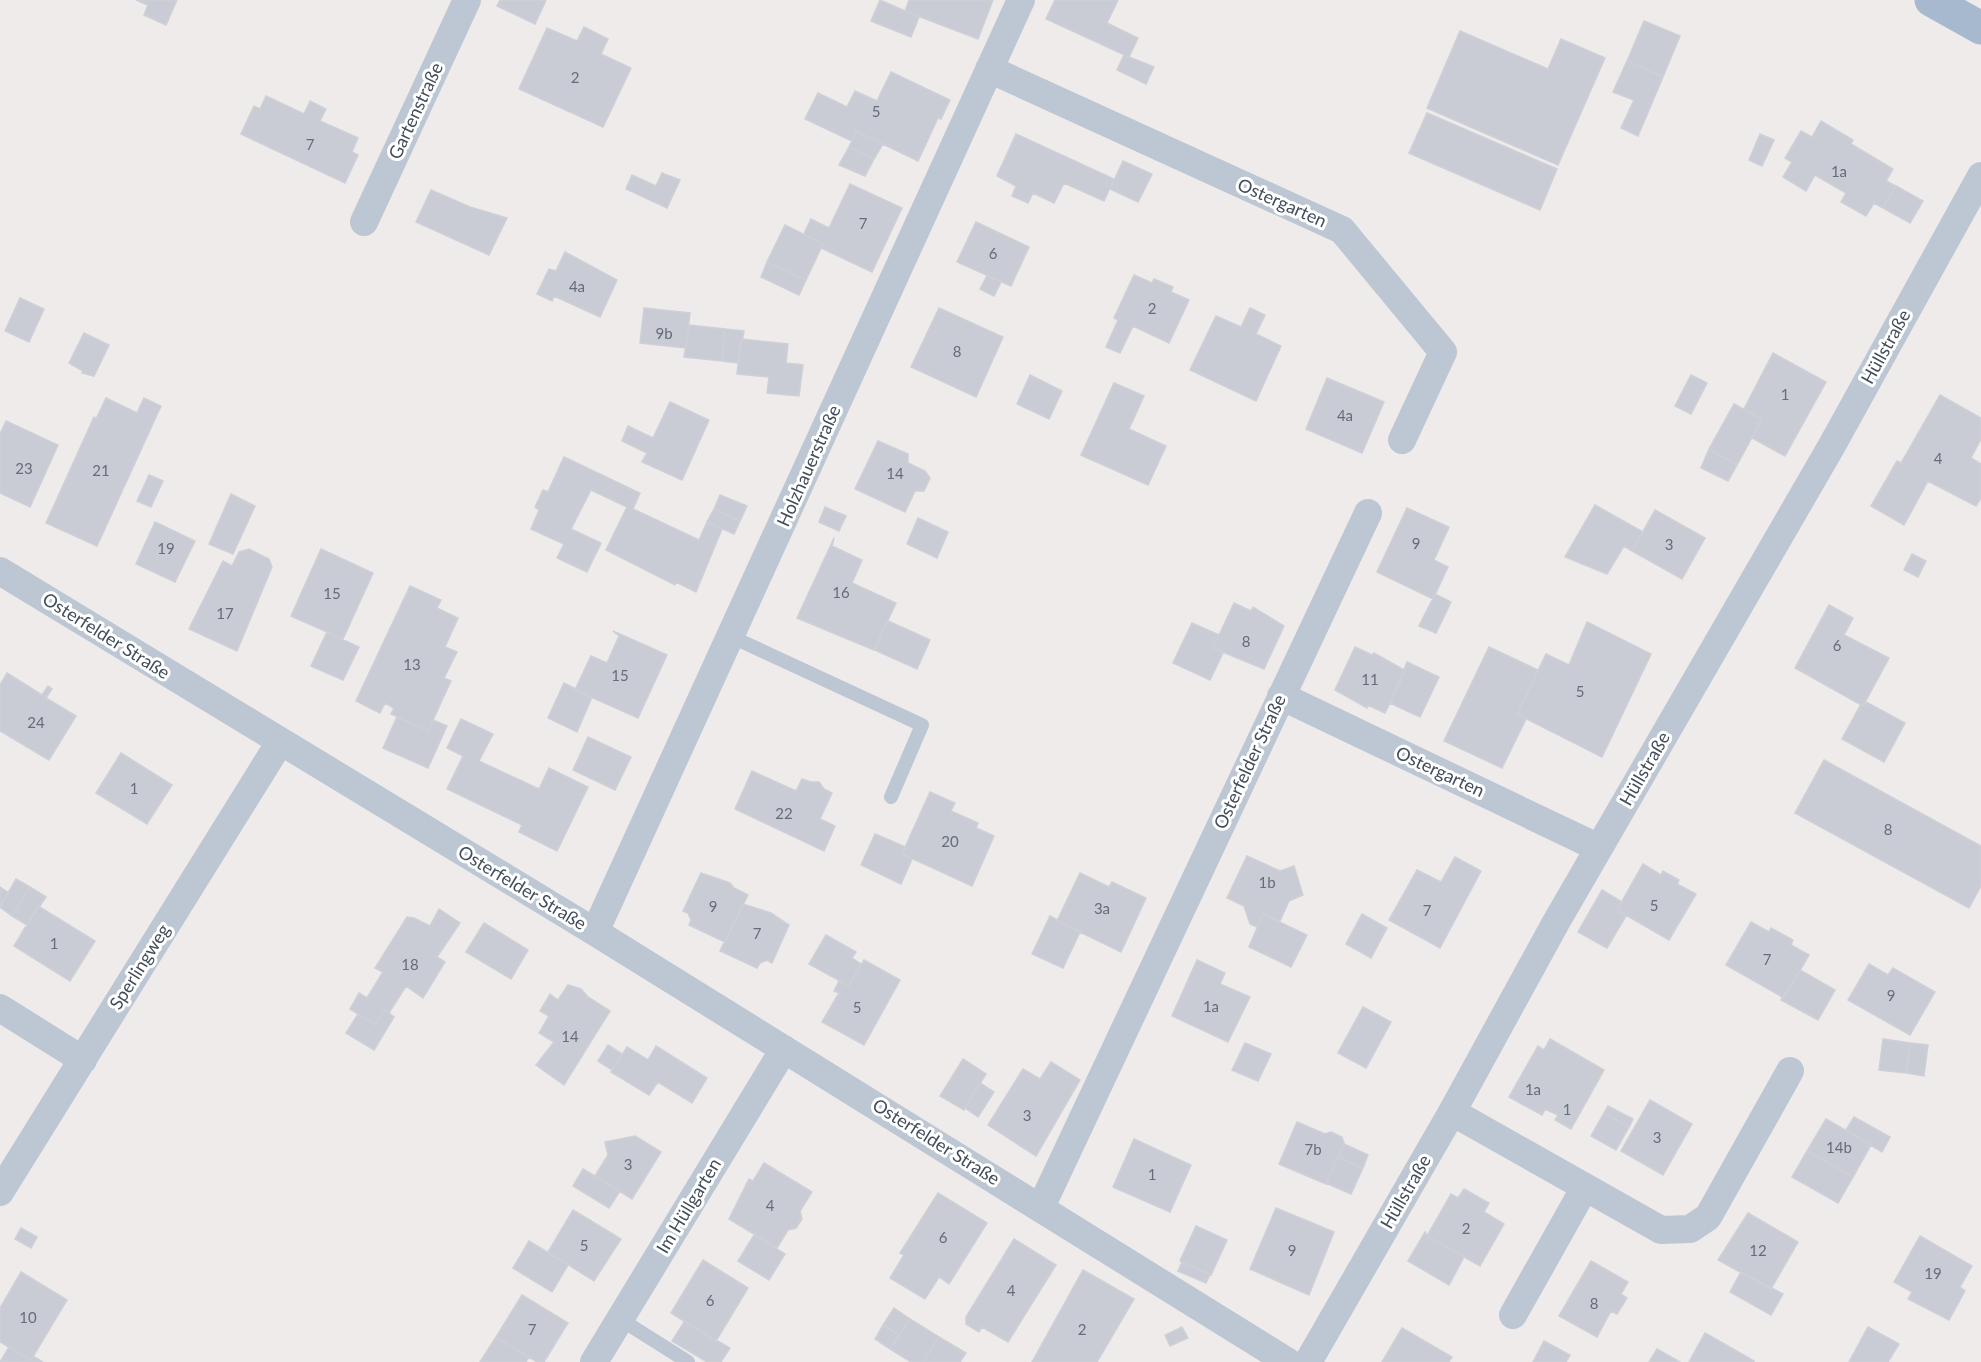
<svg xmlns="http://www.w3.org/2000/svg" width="1981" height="1362" font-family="Lato,sans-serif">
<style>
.building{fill:#c9ccd4;stroke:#ced0d8;stroke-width:1.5}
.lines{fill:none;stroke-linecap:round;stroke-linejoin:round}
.lane{stroke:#bcc7d3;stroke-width:14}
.street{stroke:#bcc7d3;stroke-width:28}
.primary{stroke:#a7b9ce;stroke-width:33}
.labels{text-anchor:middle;stroke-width:6;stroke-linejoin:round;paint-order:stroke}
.number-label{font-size:15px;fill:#646d78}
.street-label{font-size:18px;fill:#424d5a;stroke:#fff}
</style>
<rect width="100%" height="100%" fill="#eeebea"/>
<path class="building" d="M136,0H177L166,25L144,15L148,5Z
M500,0H546L535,24L497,6Z
M880,0L919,17L911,37L871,21Z
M909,0H993L978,39L905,11Z
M1055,0H1118L1107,23L1138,38L1129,57L1046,19Z
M1644,21L1680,36L1663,77L1627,61Z
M584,27L608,39L601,54L631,68L603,127L519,89L547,28L577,41Z
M1460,31L1548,69L1561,39L1605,58L1558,165L1427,108Z
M1124,55L1154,67L1146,84L1117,70Z
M1627,61L1663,77L1638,136L1621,128L1634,100L1613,92Z
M891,72L950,100L941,119L938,118L918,161L856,131L852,141L805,119L818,93L847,107L855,91L877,101Z
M266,96L304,114L310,101L326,109L320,121L358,138L352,152L358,155L345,183L241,134L254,106L260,109Z
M1427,113L1557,169L1540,210L1409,153Z
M1821,121L1853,140L1851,144L1893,169L1886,181L1896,186L1883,208L1874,203L1866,216L1841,202L1846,193L1815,175L1806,191L1783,177L1792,162L1785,158L1801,131L1812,137Z
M856,131L883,144L874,159L849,147Z
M1016,134L1114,179L1104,201L1064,183L1054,203L1033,193L1028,203L1012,196L1016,186L997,176Z
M1760,134L1774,140L1762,166L1749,160Z
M849,147L874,159L865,176L839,165Z
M1123,161L1152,174L1138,202L1110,189Z
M662,173L680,180L667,208L626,189L632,175L656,186Z
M850,184L902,208L872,272L821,248L823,244L804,234L811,219L829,228Z
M1896,186L1923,201L1910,223L1883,208Z
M431,190L470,207L507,218L489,255L416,222Z
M976,222L1029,247L1011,286L957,262Z
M785,225L823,244L806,280L767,262Z
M565,252L617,280L600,317L554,296L552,301L537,294L549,269L556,271Z
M767,262L806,280L799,295L761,277Z
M1134,275L1152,283L1154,279L1173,287L1171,292L1189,300L1169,343L1133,326L1120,353L1106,347L1118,320L1114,318Z
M987,276L1001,282L994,296L980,289Z
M20,298L44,309L29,342L5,331Z
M644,308L690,313L686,348L640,343Z
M939,308L1003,337L976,397L911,367Z
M1250,308L1265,315L1256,334L1281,346L1256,401L1190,370L1216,316L1241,327Z
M689,325L725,329L722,361L684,357Z
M725,329L744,331L738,363L722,361Z
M84,333L109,345L94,376L82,373L83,371L69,363Z
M741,339L788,344L786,363L803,365L799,396L767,393L769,377L737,374Z
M1773,353L1826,382L1785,456L1752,438L1762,419L1744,409Z
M1030,375L1062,391L1049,419L1017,404Z
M1691,375L1707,383L1691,414L1675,406Z
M1327,378L1384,402L1362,453L1306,429Z
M1114,383L1144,396L1129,429L1166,446L1148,485L1081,455Z
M1940,395L1981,418V439L1971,458L1981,464V498L1976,506L1928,481L1904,525L1871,506L1897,461L1901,463Z
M106,398L137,413L144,398L161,406L97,546L46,523L94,417L96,419Z
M670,402L709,420L682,480L642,462L647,453L622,441L628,426L653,438Z
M1734,404L1762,419L1737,465L1709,449Z
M6,421L58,445L30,507L0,493V434Z
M878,441L908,454V463L925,471L930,478L924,491H915L905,512L855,489Z
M1709,449L1737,465L1728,481L1701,468Z
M564,457L640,493L633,509L699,540L707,522L722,529L696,592L676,582L675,585L606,550L627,507L591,490L571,529L601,543L587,572L557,558L564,544L531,529L539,510L535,507L543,490L548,492Z
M149,475L163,481L151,507L137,501Z
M231,494L255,506L233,554L209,544Z
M720,495L747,506L740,521L714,509Z
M1595,505L1643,532L1632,551L1624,546L1607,574L1565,557Z
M825,507L846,516L839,531L819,522Z
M1407,508L1449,527L1434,560L1448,567L1433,599L1377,572Z
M714,509L740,521L734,534L707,522Z
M1655,510L1705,538L1682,579L1632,551Z
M918,518L948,532L937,558L907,544Z
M155,522L195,541L175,582L136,564Z
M834,538L832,546L862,560L852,583L896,603L874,650L797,618Z
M249,549L269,559L272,567L237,651L189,629L223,561L232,566L239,552Z
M321,549L373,573L343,639L291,616Z
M1912,554L1926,561L1918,577L1904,570Z
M410,586L441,600L437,608L458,618L445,647L457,652L444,678L451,681L428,731L391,714L394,708L385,703L380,713L356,701Z
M1435,594L1451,602L1436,633L1419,626Z
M1234,603L1251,611L1253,607L1284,626L1264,669L1213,648Z
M1829,605L1853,618L1844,635L1889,658L1863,706L1795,668Z
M888,621L930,640L917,669L875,650Z
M1587,622L1651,654L1602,757L1517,714L1546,654L1569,665Z
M1192,623L1219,635L1213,648L1223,653L1210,680L1173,663Z
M613,631L667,655L638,718L575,690L591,656L607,663L619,636Z
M327,632L359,647L343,680L311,666Z
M1355,647L1372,655L1374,653L1406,671L1385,713L1368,705L1367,708L1335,690Z
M1489,647L1538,670L1517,714L1526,719L1502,768L1444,741Z
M1407,662L1439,677L1420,717L1390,703Z
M7,673L42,695L48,686L52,689L46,698L76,716L49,760L0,731V685Z
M564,683L592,697L577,732L548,718Z
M1866,702L1905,723L1884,762L1842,739L1861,704L1863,706Z
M397,717L428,731L433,720L447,726L428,768L383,748Z
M461,719L493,734L479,761L539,789L549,768L588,787L557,851L519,832L522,825L447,789L463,756L447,748Z
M588,737L631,757L615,790L573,770Z
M121,753L172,785L147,824L96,793Z
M1824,760L1981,846V886L1969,908L1795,813Z
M752,771L796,791L802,779L811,782H819L824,789L832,793L820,819L835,826L824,851L735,809Z
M930,792L955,803L951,811L978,823L976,828L994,836L972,886L902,854Z
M875,834L906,847L902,854L912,859L901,884L861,865Z
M1247,856L1280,871L1294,866L1303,895L1289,901L1280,921L1263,914L1257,927L1250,924L1244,906L1227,898Z
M1455,857L1481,871L1440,948L1389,920L1417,870L1441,882Z
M1643,864L1661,875L1663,871L1679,880L1677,884L1696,894L1669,940L1617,910Z
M701,873L730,883L734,888L748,895L725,942L689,925L691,920L688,913L683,911Z
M1080,873L1109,887L1112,882L1146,898L1121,952L1057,921Z
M16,879L30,887L12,916L0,907Z
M0,887L9,893L0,907Z
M30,887L46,897L27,925L12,916Z
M1602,890L1622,902L1617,910L1626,916L1607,948L1578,932Z
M743,904L771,913L789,925L772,963L767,960L760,963L757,968L720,951Z
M38,906L95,941L70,981L14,946Z
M439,909L460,923L437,957L445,962L423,998L406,986L389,1013L385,1010L375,1025L350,1009L359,993L367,998L383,972L375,968L407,917L414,918L430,926Z
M1263,914L1307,935L1291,967L1249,947Z
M1362,914L1387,928L1371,958L1346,944Z
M1050,916L1080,932L1063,968L1032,954Z
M1751,922L1769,932L1771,928L1793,940L1791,945L1809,955L1784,998L1726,965Z
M484,923L528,950L511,979L466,952Z
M826,935L856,952L852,958L861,964L849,986L809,964Z
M864,960L900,980L864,1045L822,1022L839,993L834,991L839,981L849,986Z
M1197,960L1225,973L1220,984L1250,997L1228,1042L1172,1016Z
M1869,964L1888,975L1893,968L1935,992L1910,1035L1848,1000Z
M1800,970L1835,990L1818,1020L1781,1000Z
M568,985L581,989L588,997L610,1011L564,1085L536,1065L554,1042L539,1033L549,1016L540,1011L550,994L558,1000Z
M1363,1007L1391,1022L1366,1068L1338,1053Z
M385,1010L394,1017L374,1050L346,1033L358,1014L375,1025Z
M1550,1039L1604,1070L1571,1129L1555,1120L1558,1115L1545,1109L1542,1115L1509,1097L1538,1046L1544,1050Z
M1883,1039L1910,1043L1906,1073L1879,1070Z
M1245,1043L1271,1054L1258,1081L1232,1070Z
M1910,1043L1928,1045L1924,1076L1906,1073Z
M608,1045L622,1054L612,1070L598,1061Z
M656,1046L707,1078L692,1103L658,1082L649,1095L611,1072L627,1047L648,1060Z
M963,1059L986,1074L964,1110L940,1096Z
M1051,1062L1080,1080L1036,1156L988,1125L1023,1069L1040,1079Z
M980,1083L994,1092L978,1117L965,1108Z
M1650,1100L1692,1124L1663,1175L1621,1151Z
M1608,1106L1633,1119L1629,1127L1604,1113Z
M1604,1113L1629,1127L1616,1150L1591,1136Z
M1854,1117L1890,1137L1882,1152L1846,1130Z
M1826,1119L1871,1145L1853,1177L1807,1151Z
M1297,1122L1325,1134L1331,1132L1342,1137L1344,1143L1326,1184L1279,1164Z
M635,1136L661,1152L632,1199L595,1176L608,1155L605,1142Z
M1134,1139L1191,1165L1170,1212L1113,1187Z
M1344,1144L1368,1155L1363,1168L1338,1157Z
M1807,1151L1853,1177L1838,1203L1792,1177Z
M1338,1157L1363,1168L1351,1194L1326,1183Z
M764,1163L812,1192L800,1211L802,1219L796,1228L788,1230L777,1248L729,1219L749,1179L753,1181Z
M583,1169L620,1191L609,1208L573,1186Z
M1464,1189L1489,1203L1484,1212L1504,1224L1480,1266L1427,1236L1451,1194L1458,1198Z
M938,1193L987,1223L949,1284L939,1277L925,1299L890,1278L904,1255L900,1253Z
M1276,1208L1334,1232L1309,1295L1250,1269Z
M573,1210L621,1239L594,1281L548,1252Z
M1748,1213L1798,1242L1771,1289L1718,1260Z
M1196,1226L1227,1240L1211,1275L1180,1261Z
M21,1228L37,1237L31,1248L15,1239Z
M1425,1232L1427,1236L1464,1257L1449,1285L1408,1261Z
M754,1235L785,1254L769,1280L738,1261Z
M1920,1236L1972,1266L1960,1287L1965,1291L1949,1320L1908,1299L1912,1292L1894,1282Z
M1014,1239L1056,1265L1008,1342L982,1327L979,1332L966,1324V1317Z
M529,1241L568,1265L552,1292L513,1268Z
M703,1260L748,1288L716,1341L671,1313Z
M1591,1261L1628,1282L1621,1294L1627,1298L1617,1314L1611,1311L1597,1337L1559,1316Z
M1182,1262L1210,1274L1206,1283L1178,1271Z
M1083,1270L1134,1299L1097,1362H1032Z
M21,1272L67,1300L31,1360L0,1342V1308Z
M1741,1272L1783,1294L1771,1315L1730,1292Z
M522,1295L568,1323L544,1362H537L496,1337Z
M894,1308L910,1319L899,1335L883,1325Z
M910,1319L939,1337L923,1362H911L890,1349Z
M684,1322L730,1348L721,1362H707L672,1341Z
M883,1325L899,1335L890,1349L875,1339Z
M1182,1327L1188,1338L1170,1346L1165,1335Z
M1868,1327L1899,1344L1888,1362H1849Z
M1402,1328L1452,1357L1449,1362H1382Z
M1705,1333L1754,1361V1362H1689Z
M496,1337L529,1357L526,1362H480Z
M939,1337L966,1353L960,1362H923Z
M1544,1341L1570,1355L1566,1362H1533Z
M9,1347L31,1360L33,1356L43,1362H0Z
M1657,1349L1680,1362H1649Z"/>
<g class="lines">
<path class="lane" d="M732,637L922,725L891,797
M620,1319L688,1362"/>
<path class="street" d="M989,69L1342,230L1443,352L1402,440
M364,222L467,0
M0,571L595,932L1288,1362
M1281,696L1599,848
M595,932L1021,0
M0,1008L83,1060
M1452,1112L1661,1230L1690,1229L1708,1217L1790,1071
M0,1192L280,742
M1041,1207L1368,513
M1513,1315L1585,1187
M594,1362L784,1049
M1308,1362L1452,1112L1555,924L1831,447L1981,176"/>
<path class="primary" d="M1931,0L1981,28"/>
</g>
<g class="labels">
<g class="number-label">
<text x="575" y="83">2</text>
<text x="876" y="117">5</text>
<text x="310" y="150">7</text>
<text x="1839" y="177">1a</text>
<text x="863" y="229">7</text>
<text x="993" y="259">6</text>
<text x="577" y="292">4a</text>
<text x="1152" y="314">2</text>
<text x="664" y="339">9b</text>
<text x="957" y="357">8</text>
<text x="1785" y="400">1</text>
<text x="1345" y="421">4a</text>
<text x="1938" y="464">4</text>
<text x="24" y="474">23</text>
<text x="101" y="476">21</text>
<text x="895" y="479">14</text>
<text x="1416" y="549">9</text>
<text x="1669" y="550">3</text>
<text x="166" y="554">19</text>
<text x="841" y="598">16</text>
<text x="332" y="599">15</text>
<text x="225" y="619">17</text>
<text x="1246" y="647">8</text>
<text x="1837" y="651">6</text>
<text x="412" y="670">13</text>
<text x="620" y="681">15</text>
<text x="1370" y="685">11</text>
<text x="1580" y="697">5</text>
<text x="36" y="728">24</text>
<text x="134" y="794">1</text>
<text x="784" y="819">22</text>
<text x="1888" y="835">8</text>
<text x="950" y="847">20</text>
<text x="1267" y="888">1b</text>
<text x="1654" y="911">5</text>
<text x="713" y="912">9</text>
<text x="1102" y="914">3a</text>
<text x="1427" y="916">7</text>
<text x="757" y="939">7</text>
<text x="54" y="949">1</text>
<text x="1767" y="965">7</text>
<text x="410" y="970">18</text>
<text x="1891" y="1001">9</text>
<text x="1211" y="1012">1a</text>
<text x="857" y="1013">5</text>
<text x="570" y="1042">14</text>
<text x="1533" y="1095">1a</text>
<text x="1567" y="1115">1</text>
<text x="1027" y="1121">3</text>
<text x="1657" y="1143">3</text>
<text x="1839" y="1153">14b</text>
<text x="1313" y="1155">7b</text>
<text x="628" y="1170">3</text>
<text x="1152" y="1180">1</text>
<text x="770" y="1211">4</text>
<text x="1466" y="1234">2</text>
<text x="943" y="1243">6</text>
<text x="584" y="1251">5</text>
<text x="1292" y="1256">9</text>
<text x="1758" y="1256">12</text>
<text x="1933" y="1279">19</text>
<text x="1011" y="1296">4</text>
<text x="710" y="1306">6</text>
<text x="1594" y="1309">8</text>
<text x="28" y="1323">10</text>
<text x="532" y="1335">7</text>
<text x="1082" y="1335">2</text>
</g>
<g class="street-label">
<text transform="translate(416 111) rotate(-65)" y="6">Gartenstraße</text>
<text transform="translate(1282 203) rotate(24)" y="6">Ostergarten</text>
<text transform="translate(1886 347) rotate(-61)" y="6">Hüllstraße</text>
<text transform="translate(809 466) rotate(-66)" y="6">Holzhauerstraße</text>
<text transform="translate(106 636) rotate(32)" y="6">Osterfelder Straße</text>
<text transform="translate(1250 762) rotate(-65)" y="6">Osterfelder Straße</text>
<text transform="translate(1645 769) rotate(-60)" y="6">Hüllstraße</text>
<text transform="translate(1440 772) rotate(25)" y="6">Ostergarten</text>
<text transform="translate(522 888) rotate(31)" y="6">Osterfelder Straße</text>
<text transform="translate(140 967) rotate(-58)" y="6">Sperlingweg</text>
<text transform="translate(936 1142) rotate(32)" y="6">Osterfelder Straße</text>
<text transform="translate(1406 1192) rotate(-60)" y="6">Hüllstraße</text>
<text transform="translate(689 1206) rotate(-59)" y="6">Im Hüllgarten</text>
</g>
</g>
</svg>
